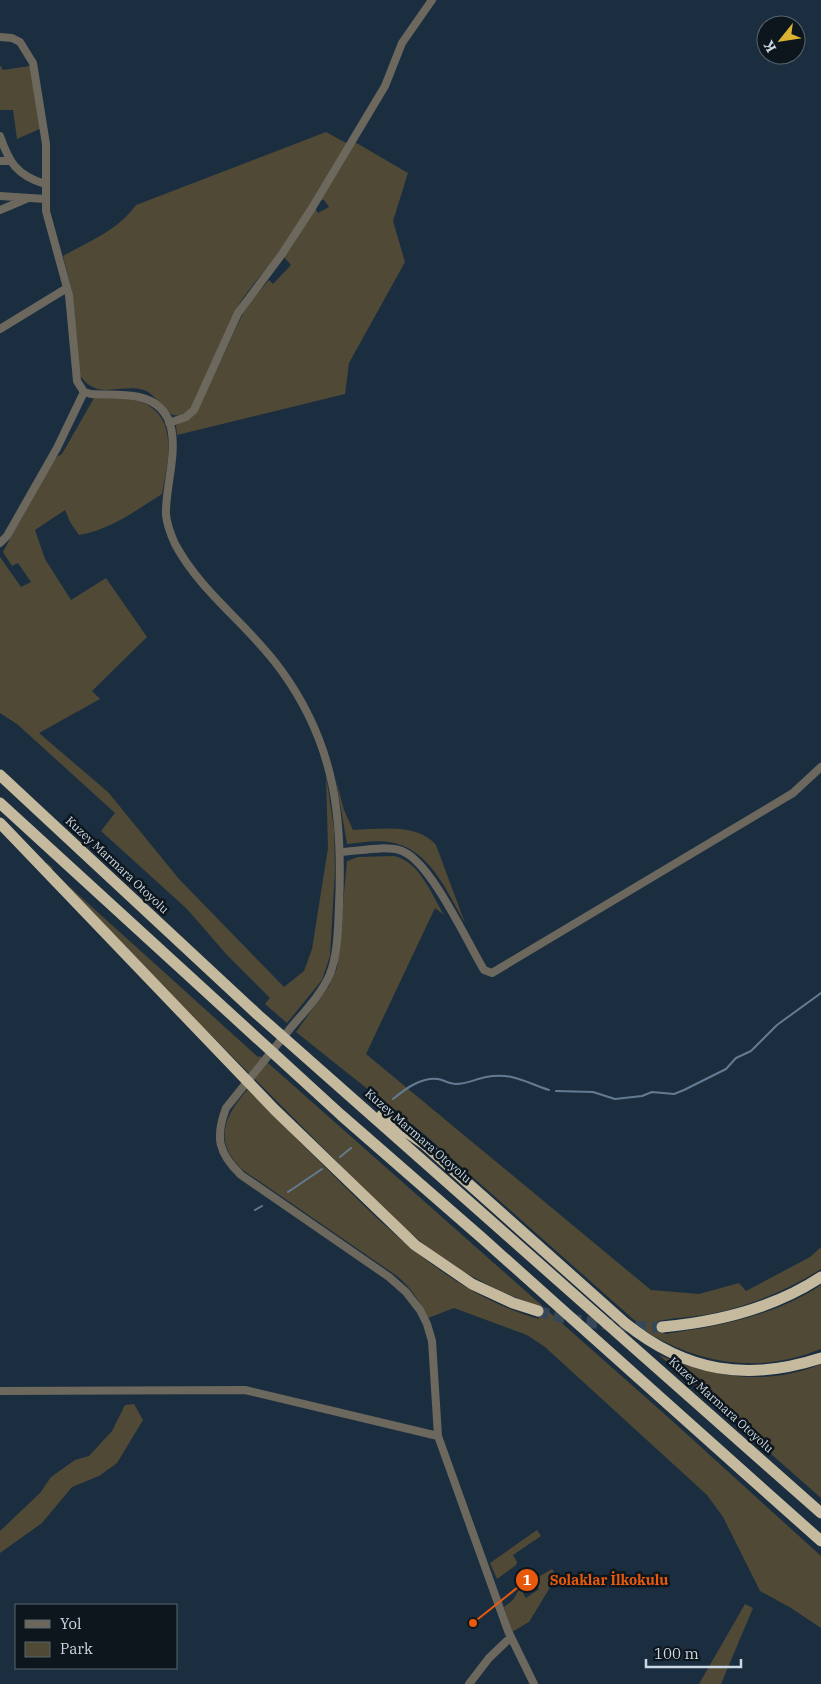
<svg xmlns="http://www.w3.org/2000/svg" width="821" height="1684" font-family="'IBM Plex Serif',serif">
<style>
.green{fill:#504936}
.lines{fill:none;stroke-linecap:round;stroke-linejoin:round}
.stream{stroke:#637b91;stroke-width:2}
.highway-tunnel{stroke:#364858;stroke-width:11;stroke-dasharray:11 5.5;stroke-linecap:butt}
.minor{stroke:#6d685d;stroke-width:8}
.highway{stroke:#c6ba9e;stroke-width:11}
.labels{text-anchor:middle;stroke-width:5;stroke-linejoin:round;paint-order:stroke}
.street-label{font-size:12px;fill:#ccd8e3;stroke:#0d161d}
.leader{fill:none;stroke:#e8590c;stroke-width:2}
.callout-dot{fill:#e8590c;stroke:#0d161d;stroke-width:2}
.mark-label{font-size:15px;text-anchor:middle;font-weight:bold;fill:#fff}
.callout-label{font-size:14px;text-anchor:middle;font-weight:bold;fill:#e8590c;stroke:#0d161d;stroke-width:5;stroke-linejoin:round;paint-order:stroke}
</style>
<rect width="100%" height="100%" fill="#1b2e40"/>
<path class="green" d="M0,65L3,70L30,66L42,128L17,139L13,110H0Z
M326,132L348,144C326,180 304,215 280,250C269,266 255,281 243,298C234,311 228,327 222,342C213,363 205,398 186,412C167,426 160,395 144,390C118,383 97,402 79,374L72,291L63,256C90,241 118,230 136,205Z
M353,141L408,173L393,221L405,262L349,363L345,394L177,435L176,425L194,415L198,409L246,307L269,280L273,284L291,265L284,257L315,208L318,213L329,207L324,200L319,199Z
M94,398C109,399 130,397 144,403C180,420 167,465 162,494C135,511 110,530 79,535L70,522L65,510L35,530L45,559L71,600L106,578L147,637L92,691L100,699L39,733L108,792L179,879L284,987L304,971L312,949L328,848L326,775L334,829L335,871L330,956L322,980L287,1023L265,1004L270,998L227,955L187,909L101,831L115,813L17,724L0,713V557L21,587L31,582L18,563L12,566L3,552L52,460L62,454Z
M336,780L344,810L353,830C379,829 418,823 436,845L465,923C447,892 429,847 389,842C376,840 360,843 347,844Z
M394,856C419,861 432,895 444,915L435,908L366,1054L651,1290L699,1294L739,1283L746,1291L810,1257L821,1247V1269C790,1289 754,1304 719,1312C699,1317 678,1317 658,1321L665,1334C720,1326 774,1316 821,1285V1349C761,1373 706,1366 650,1334L424,1134L296,1032L329,986L337,968L347,861L358,857Z
M47,863L53,868L51,870L258,1057L260,1056L669,1418L821,1556V1628L791,1608L760,1591L723,1517L707,1495L545,1347L527,1335L454,1308L428,1318C420,1301 411,1288 397,1276L243,1170C213,1142 223,1117 248,1089C279,1121 310,1152 341,1183C399,1241 459,1296 539,1319L537,1306L500,1291L450,1265L399,1224L200,1024L46,864Z
M659,1355C712,1377 766,1387 821,1364V1498Z
M134,1404L143,1420L117,1463L99,1476L72,1487L42,1523L0,1553V1531L40,1493L51,1477L75,1460L89,1456L112,1431L125,1405Z
M537,1530L541,1536L513,1555L517,1562L516,1565L497,1579L490,1563Z
M552,1569L557,1576L529,1622L512,1632L504,1607L513,1600L520,1588L526,1598L539,1589L533,1580Z
M745,1604L753,1608L721,1684H699Z"/>
<g class="lines">
<path class="stream" d="M556,1091L593,1092L615,1099L642,1096L652,1092L674,1094L684,1090L726,1069L736,1058L751,1051L777,1025L821,993
M393,1099C405,1089 421,1077 438,1079C444,1080 449,1084 456,1084C466,1084 476,1079 486,1077C514,1072 526,1083 549,1090
M340,1157L351,1148
M288,1192L322,1169
M255,1210L262,1206"/>
<path class="highway-tunnel" d="M538,1311C579,1323 619,1327 662,1327"/>
<path class="minor" d="M0,37L12,38L20,42L33,63L46,144V211L69,295L77,381L84,392L91,394C106,395 124,394 139,397C195,410 164,479 166,515C167,525 171,535 175,544C202,594 249,625 281,670C335,744 343,817 339,905C338,928 338,953 330,974C321,995 303,1013 289,1030C268,1056 247,1082 226,1108C215,1137 218,1153 241,1175L389,1277L406,1292L420,1310L427,1324L432,1341L438,1436L508,1631L534,1684
M0,136C9,162 16,175 45,184
M0,161H11
M0,196L45,199
M0,210L26,199
M0,329L67,288
M169,423L186,417L194,410L238,313L282,254L312,208L385,86L402,43L432,0
M0,543L7,536L57,448L84,392
M341,852C360,851 385,845 402,851C431,862 467,942 484,970L492,973L793,793L821,767
M0,1391L245,1390L438,1436
M469,1684L489,1658L511,1637"/>
<path class="highway" d="M0,775L258,1015L821,1513
M0,803L341,1115L482,1238L821,1541
M0,823L275,1110L415,1245L472,1284L513,1303L538,1311
M382,1115L424,1144L625,1323C686,1372 747,1382 821,1358
M662,1327C717,1322 774,1308 821,1277"/>
</g>
<g class="labels">
<g class="street-label">
<text transform="translate(117 865) rotate(43)" y="4">Kuzey Marmara Otoyolu</text>
<text transform="translate(418 1136) rotate(41)" y="4">Kuzey Marmara Otoyolu</text>
<text transform="translate(721 1405) rotate(42)" y="4">Kuzey Marmara Otoyolu</text>
</g>
</g>
<path class="leader" d="M473 1623L527 1580"/>
<g class="callout-dot">
<circle cx="473" cy="1623" r="5"/>
<circle cx="527" cy="1580" r="12"/>
</g>
<g class="mark-label">
<text x="527" y="1585">1</text>
</g>
<g class="callout-label">
<text x="609" y="1585">Solaklar İlkokulu</text>
</g>
<rect x="15" y="1604" width="162" height="65" fill="#0d161d" stroke="#59646c"/>
<rect x="25" y="1620" width="25" height="8" fill="#6d685d" stroke="#59646c"/>
<text x="60" y="1629" font-size="15" fill="#ccd8e3">Yol</text>
<rect x="25" y="1642" width="25" height="15" fill="#504936" stroke="#59646c"/>
<text x="60" y="1654" font-size="15" fill="#ccd8e3">Park</text>
<g transform="translate(781 40) rotate(240)"><circle r="24" fill="#0d161d" stroke="#59646c"/>
<path d="M0-4L9 19L0 12L-9 19Z" fill="#dcb233"/>
<text y="-8" font-size="14" font-weight="bold" text-anchor="middle" fill="#ccd8e3">K</text>
</g>
<path d="M646 1659v8h95v-8" fill="none" stroke="#ccd8e3" stroke-width="2.5"/>
<text x="654" y="1659" font-size="15" fill="#ccd8e3" stroke="#0d161d" stroke-width="4" paint-order="stroke">100 m</text>
</svg>
